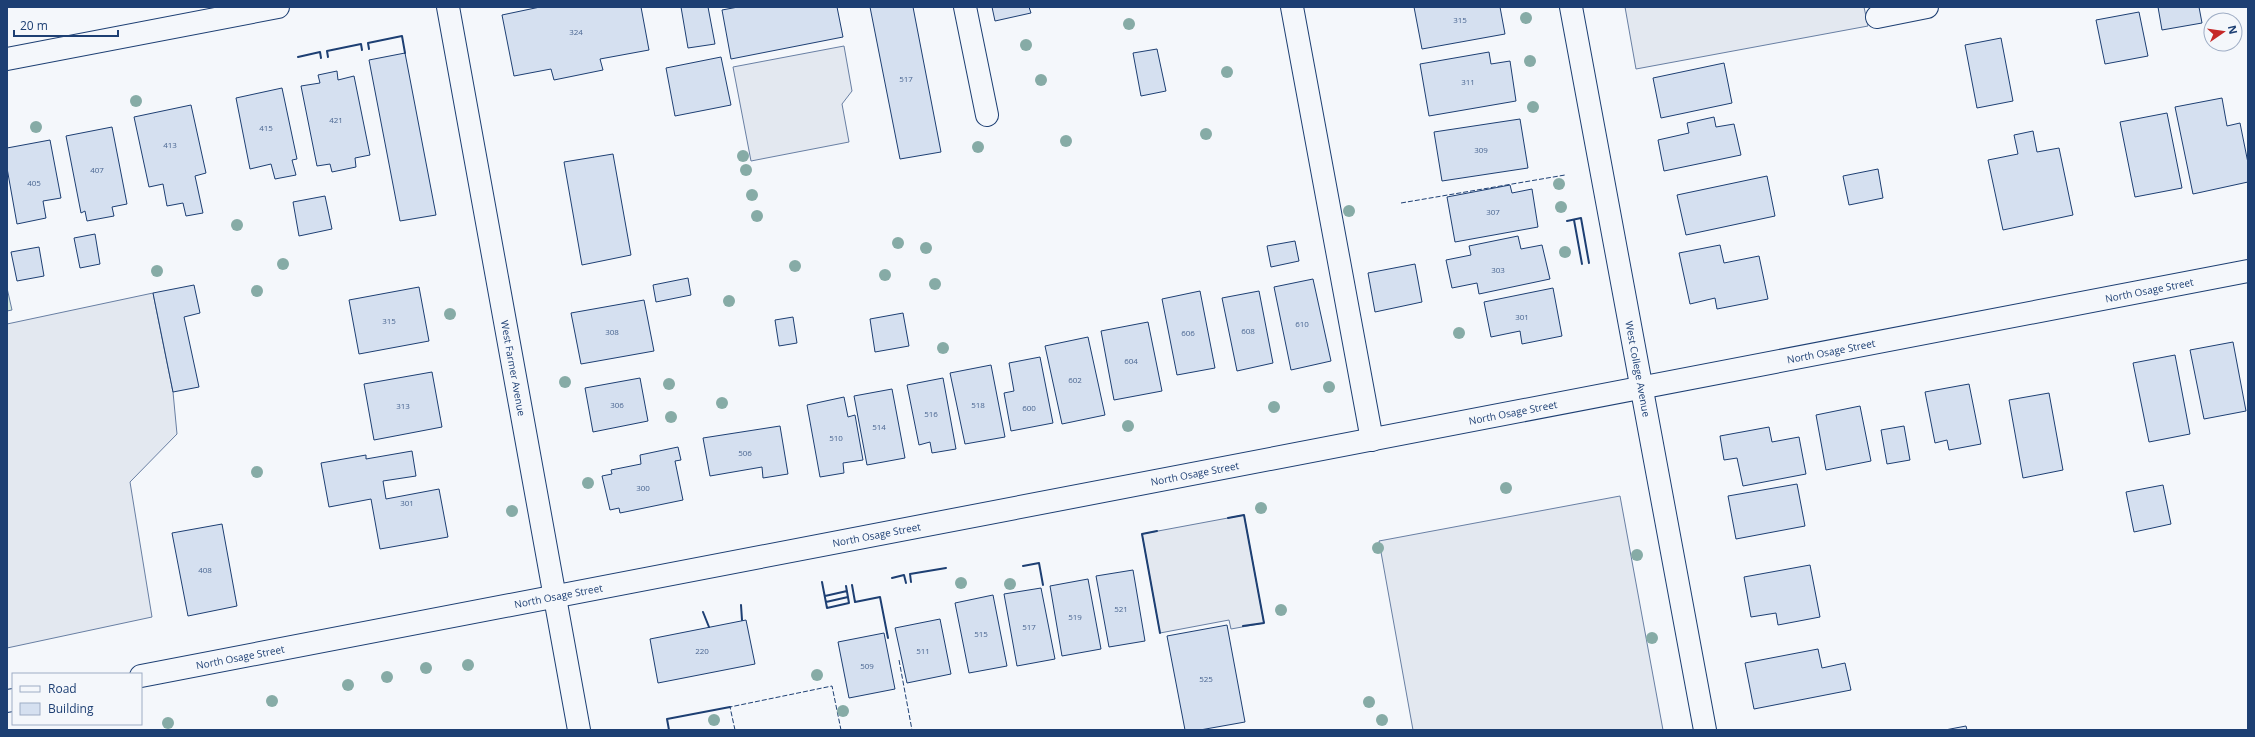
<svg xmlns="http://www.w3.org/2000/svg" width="2255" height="737" font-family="'Open Sans',sans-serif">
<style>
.green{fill:#d7e8df;stroke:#687fa3}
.parking{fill:#e3e8f0;stroke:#687fa3}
.building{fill:#d5e0f0;stroke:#1d3f73}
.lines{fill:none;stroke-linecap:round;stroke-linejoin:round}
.minor-casing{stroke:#1d3f73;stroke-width:24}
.minor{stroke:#f4f7fb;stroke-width:22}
.fence{stroke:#1d3f73;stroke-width:1;stroke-dasharray:5 2;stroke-linecap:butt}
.wall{stroke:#1d3f73;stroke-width:2}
.tree{fill:#86aba6}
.labels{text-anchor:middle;stroke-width:3;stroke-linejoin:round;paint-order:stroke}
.number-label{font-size:8px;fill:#4b6792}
.street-label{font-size:10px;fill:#1d3f73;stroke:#f4f7fb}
</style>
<rect width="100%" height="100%" fill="#f4f7fb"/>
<path class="green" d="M7,288L12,310L7,311Z"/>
<path class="parking" d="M1625,7H1864L1868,26L1636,69Z
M844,46L852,91L842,104L849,142L751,161L733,67Z
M153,293L173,392L177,434L130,482L152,617L7,648V324Z
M1620,496L1663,730H1413L1379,541Z
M1244,515L1264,623L1231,629L1229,620L1160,633L1142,534Z"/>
<path class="building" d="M540,7H641L649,50L600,59L603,70L554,80L551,69L514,76L502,15Z
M681,7H708L715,44L688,48Z
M738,7H837L843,37L731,59L722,10Z
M870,7H913L941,152L900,159Z
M992,7H1029L1031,13L995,21Z
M1414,7H1500L1505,34L1422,49Z
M2158,7H2199L2202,23L2162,30Z
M2139,12L2148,56L2105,64L2096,20Z
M2001,38L2013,101L1977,108L1965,45Z
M1157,49L1166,91L1141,96L1133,53Z
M1489,52L1491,64L1510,61L1516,101L1429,116L1420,64Z
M405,53L436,215L400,221L369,60Z
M721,57L731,105L675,116L666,68Z
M1724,63L1732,103L1661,118L1653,78Z
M337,71L338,80L354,76L370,155L355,158L356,167L332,172L330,164L317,166L301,86L320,83L318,75Z
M282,88L297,159L292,160L296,175L275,179L271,164L250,169L236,98Z
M2222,98L2227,126L2240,123L2248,163V182L2193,194L2175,107Z
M191,105L206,173L195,176L203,213L186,216L183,203L167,206L163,184L149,187L134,117Z
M2167,113L2182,188L2135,197L2120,122Z
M1714,117L1716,127L1734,124L1741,155L1664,171L1658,140L1689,133L1687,123Z
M1520,119L1528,168L1442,181L1434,132Z
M112,127L127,204L112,207L114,216L87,221L85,211L81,213L66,136Z
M2033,131L2037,152L2059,148L2073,215L2003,230L1988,160L2018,154L2014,135Z
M50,140L61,198L43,201L46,218L17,224L7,168V148Z
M613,154L631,255L582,265L564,162Z
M1878,169L1883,198L1849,205L1843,176Z
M1767,176L1775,216L1686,235L1677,195Z
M1510,185L1512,193L1532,189L1538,227L1455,242L1447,197Z
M325,196L332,229L299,236L293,202Z
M95,234L100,264L80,268L74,238Z
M1518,236L1521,249L1542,245L1550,279L1479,294L1477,283L1452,288L1446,260L1471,255L1469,246Z
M1295,241L1299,261L1271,267L1267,246Z
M1720,245L1724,263L1759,256L1768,299L1717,309L1715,298L1690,304L1679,253Z
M39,247L44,276L17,281L11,252Z
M1415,264L1422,302L1375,312L1368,273Z
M688,278L691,295L656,302L653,285Z
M1313,279L1331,361L1291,370L1274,287Z
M194,285L200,313L184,317L199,387L173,392L153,293Z
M419,287L429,341L359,354L349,300Z
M1553,288L1562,336L1522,344L1520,331L1491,337L1484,302Z
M1200,291L1215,368L1177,375L1162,299Z
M1259,291L1273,363L1237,371L1222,298Z
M644,300L654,351L581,364L571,313Z
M903,313L909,346L875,352L870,319Z
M793,317L797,343L779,346L775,320Z
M1148,322L1162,391L1114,400L1101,331Z
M1088,337L1105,415L1062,424L1045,346Z
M2233,342L2246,411L2204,419L2190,350Z
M2175,355L2190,434L2149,442L2133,363Z
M1040,357L1053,423L1011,431L1004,393L1014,391L1009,363Z
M991,365L1005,437L965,444L950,373Z
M432,372L442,427L374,440L364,384Z
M640,378L648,421L593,432L585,388Z
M943,378L956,449L932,453L930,442L919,445L907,385Z
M1969,384L1981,444L1949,450L1947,440L1935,443L1925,392Z
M892,389L905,458L867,465L854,396Z
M2049,393L2063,470L2023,478L2009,400Z
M844,397L848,417L855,415L863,460L843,463L844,473L820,477L807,405Z
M1860,406L1871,461L1826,470L1816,415Z
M780,426L788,474L763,478L762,467L710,476L703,438Z
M1904,426L1910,460L1887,464L1881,430Z
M1769,427L1772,442L1799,437L1806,474L1743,486L1737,458L1724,460L1720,436Z
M678,447L681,460L675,461L683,500L620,513L619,508L610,510L602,476L612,474L611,470L641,464L640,455Z
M412,451L416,476L383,481L386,499L439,489L448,537L380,549L371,499L329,507L321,463L366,455V459Z
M1797,484L1805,526L1736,539L1728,496Z
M2163,485L2171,524L2134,532L2126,492Z
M222,524L237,606L188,616L172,533Z
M1810,565L1820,617L1778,625L1776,613L1751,617L1744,577Z
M1133,570L1145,641L1109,647L1096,576Z
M1088,579L1101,649L1062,656L1050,586Z
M1041,588L1055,659L1017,666L1004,594Z
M993,595L1007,666L969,673L955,603Z
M940,619L951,674L907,683L895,628Z
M746,620L755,664L658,683L650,639Z
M1227,625L1245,722L1200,730H1185L1167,636Z
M884,633L895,689L849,698L838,642Z
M1818,649L1822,668L1845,663L1851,690L1754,709L1745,663Z
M1966,726L1967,730H1945Z"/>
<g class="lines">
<defs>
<g id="minor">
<path id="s1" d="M448,7L579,730"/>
<path d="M965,7L987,115"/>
<path d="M1292,7L1372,440"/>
<path id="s2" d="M1571,7L1705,730"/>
<path d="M1877,17L1927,7"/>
<path d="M7,59L278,7"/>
<path id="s3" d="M141,676L2248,271"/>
<path d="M7,701L13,700"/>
</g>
</defs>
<use href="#minor" class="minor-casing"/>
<use href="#minor" class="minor"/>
<path class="fence" d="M1401,203L1565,175
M899,660L912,730
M735,730L730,707L832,686L841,730"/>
<path class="wall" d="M369,49L368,43L402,36L405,53
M298,57L320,52L321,58
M328,57L327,51L361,44L362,50
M1574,220L1582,264
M1567,221L1581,218L1589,263
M1228,518L1244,515L1264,623L1243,626
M1157,531L1142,534L1160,633
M1023,566L1039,563L1043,585
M892,578L904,575L906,583
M822,582L827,608L849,603L846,586
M911,582L910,574L946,568
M852,585L855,602L880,597L888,638
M825,596L847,591
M826,602L848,597
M741,605L742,620
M703,612L709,627
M669,730L667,719L730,707"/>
</g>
<g class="tree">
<circle cx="1526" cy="18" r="6"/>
<circle cx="1129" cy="24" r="6"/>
<circle cx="1026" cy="45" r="6"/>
<circle cx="1530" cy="61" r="6"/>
<circle cx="1227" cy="72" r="6"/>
<circle cx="1041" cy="80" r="6"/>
<circle cx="136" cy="101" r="6"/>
<circle cx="1533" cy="107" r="6"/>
<circle cx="36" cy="127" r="6"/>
<circle cx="1206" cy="134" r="6"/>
<circle cx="1066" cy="141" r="6"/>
<circle cx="978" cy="147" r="6"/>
<circle cx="743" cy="156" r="6"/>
<circle cx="746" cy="170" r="6"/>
<circle cx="1559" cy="184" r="6"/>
<circle cx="752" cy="195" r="6"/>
<circle cx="1561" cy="207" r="6"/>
<circle cx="1349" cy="211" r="6"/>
<circle cx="757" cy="216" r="6"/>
<circle cx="237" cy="225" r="6"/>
<circle cx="898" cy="243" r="6"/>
<circle cx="926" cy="248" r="6"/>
<circle cx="1565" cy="252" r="6"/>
<circle cx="283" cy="264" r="6"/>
<circle cx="795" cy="266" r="6"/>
<circle cx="157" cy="271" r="6"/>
<circle cx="885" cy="275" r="6"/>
<circle cx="935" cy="284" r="6"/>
<circle cx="257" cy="291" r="6"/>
<circle cx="729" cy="301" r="6"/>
<circle cx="450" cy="314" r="6"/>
<circle cx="1459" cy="333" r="6"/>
<circle cx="943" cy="348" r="6"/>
<circle cx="565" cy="382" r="6"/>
<circle cx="669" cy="384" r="6"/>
<circle cx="1329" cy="387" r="6"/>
<circle cx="722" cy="403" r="6"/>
<circle cx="1274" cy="407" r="6"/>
<circle cx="671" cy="417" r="6"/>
<circle cx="1128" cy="426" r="6"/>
<circle cx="257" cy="472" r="6"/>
<circle cx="588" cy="483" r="6"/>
<circle cx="1506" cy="488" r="6"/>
<circle cx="1261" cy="508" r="6"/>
<circle cx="512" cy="511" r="6"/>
<circle cx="1378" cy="548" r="6"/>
<circle cx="1637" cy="555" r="6"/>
<circle cx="961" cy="583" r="6"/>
<circle cx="1010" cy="584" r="6"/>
<circle cx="1281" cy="610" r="6"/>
<circle cx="1652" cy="638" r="6"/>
<circle cx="468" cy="665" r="6"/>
<circle cx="426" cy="668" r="6"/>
<circle cx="817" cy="675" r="6"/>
<circle cx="387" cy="677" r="6"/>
<circle cx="348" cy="685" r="6"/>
<circle cx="272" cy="701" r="6"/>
<circle cx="1369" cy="702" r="6"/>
<circle cx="843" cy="711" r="6"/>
<circle cx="714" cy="720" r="6"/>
<circle cx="1382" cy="720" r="6"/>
<circle cx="168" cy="723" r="6"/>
</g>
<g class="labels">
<g class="number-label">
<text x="1460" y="23">315</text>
<text x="576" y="35">324</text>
<text x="906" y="82">517</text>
<text x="1468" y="85">311</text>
<text x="336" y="123">421</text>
<text x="266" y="131">415</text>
<text x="170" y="148">413</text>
<text x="1481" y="153">309</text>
<text x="97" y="173">407</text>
<text x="34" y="186">405</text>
<text x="1493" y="215">307</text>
<text x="1498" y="273">303</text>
<text x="1522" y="320">301</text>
<text x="389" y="324">315</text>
<text x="1302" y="327">610</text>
<text x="1248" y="334">608</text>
<text x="612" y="335">308</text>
<text x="1188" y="336">606</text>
<text x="1131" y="364">604</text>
<text x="1075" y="383">602</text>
<text x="617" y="408">306</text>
<text x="978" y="408">518</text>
<text x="403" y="409">313</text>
<text x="1029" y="411">600</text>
<text x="931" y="417">516</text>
<text x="879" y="430">514</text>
<text x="836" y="441">510</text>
<text x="745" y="456">506</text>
<text x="643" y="491">300</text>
<text x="407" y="506">301</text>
<text x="205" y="573">408</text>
<text x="1121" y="612">521</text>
<text x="1075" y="620">519</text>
<text x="1029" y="630">517</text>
<text x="981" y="637">515</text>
<text x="702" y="654">220</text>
<text x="923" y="654">511</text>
<text x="867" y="669">509</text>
<text x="1206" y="682">525</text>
</g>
<g class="street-label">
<text dy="4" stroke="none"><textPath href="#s3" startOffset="2045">North Osage Street</textPath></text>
<text dy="4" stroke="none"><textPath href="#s3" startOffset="1721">North Osage Street</textPath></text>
<text dy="4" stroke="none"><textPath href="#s1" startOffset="367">West Farmer Avenue</textPath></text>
<text dy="4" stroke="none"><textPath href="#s2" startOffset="368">West College Avenue</textPath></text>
<text dy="4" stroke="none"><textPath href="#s3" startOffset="1397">North Osage Street</textPath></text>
<text dy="4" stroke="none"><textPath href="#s3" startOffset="1073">North Osage Street</textPath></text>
<text dy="4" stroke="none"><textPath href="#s3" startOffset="749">North Osage Street</textPath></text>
<text dy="4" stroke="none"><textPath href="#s3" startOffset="425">North Osage Street</textPath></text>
<text dy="4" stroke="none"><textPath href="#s3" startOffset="101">North Osage Street</textPath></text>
</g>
</g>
<rect width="2255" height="737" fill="none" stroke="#1d3f73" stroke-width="16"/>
<rect x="12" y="673" width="130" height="52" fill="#f4f7fb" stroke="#9eadc5"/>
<rect x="20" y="686" width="20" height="6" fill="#f4f7fb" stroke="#9eadc5"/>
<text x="48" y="693" font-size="12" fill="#1d3f73">Road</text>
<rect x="20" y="703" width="20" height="12" fill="#d5e0f0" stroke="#9eadc5"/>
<text x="48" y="713" font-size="12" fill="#1d3f73">Building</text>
<g transform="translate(2223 32) rotate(77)"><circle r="19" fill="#f4f7fb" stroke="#9eadc5"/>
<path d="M0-3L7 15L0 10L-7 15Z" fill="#c62828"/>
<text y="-6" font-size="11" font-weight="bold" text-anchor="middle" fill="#1d3f73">N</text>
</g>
<path d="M14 30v6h104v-6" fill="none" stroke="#1d3f73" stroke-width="2"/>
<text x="20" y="30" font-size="12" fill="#1d3f73" stroke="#f4f7fb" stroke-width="3" paint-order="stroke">20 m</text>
</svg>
